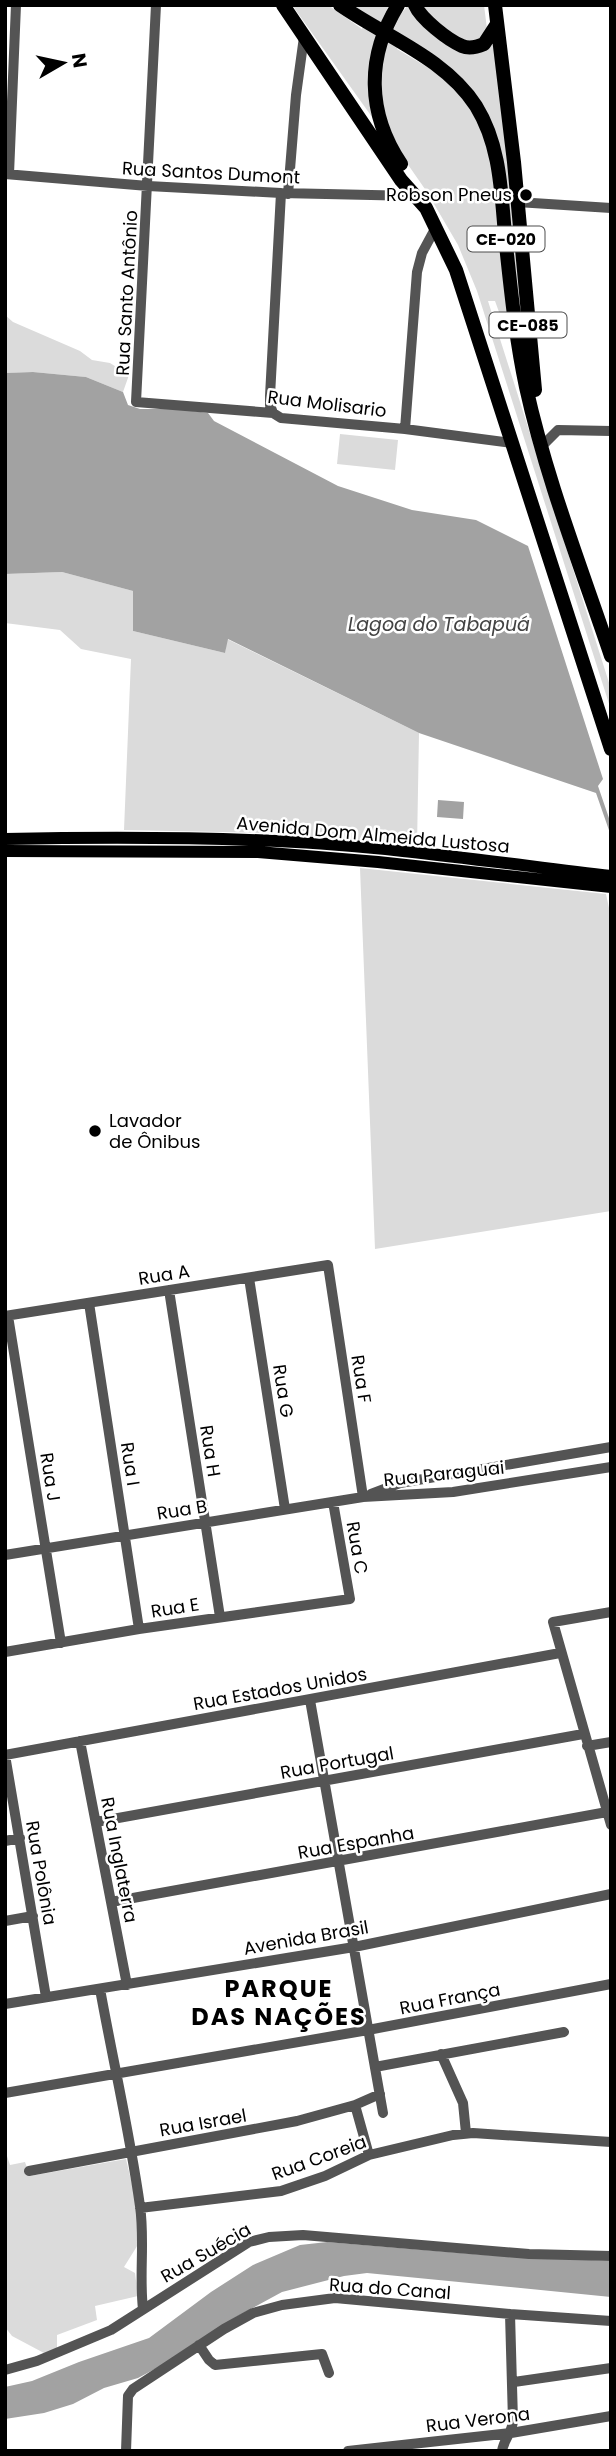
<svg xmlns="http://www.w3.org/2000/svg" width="616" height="2456" font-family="Poppins,sans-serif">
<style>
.green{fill:#dbdbdb}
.water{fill:#a2a2a2}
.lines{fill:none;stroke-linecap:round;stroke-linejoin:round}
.minor{stroke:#545454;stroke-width:10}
.major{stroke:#000;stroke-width:12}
.highway{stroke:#000;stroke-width:14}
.poi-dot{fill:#000;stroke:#fff;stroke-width:2.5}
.labels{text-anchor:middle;stroke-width:5;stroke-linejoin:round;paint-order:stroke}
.shield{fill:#fff;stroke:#4c4c4c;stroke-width:2}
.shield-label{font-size:16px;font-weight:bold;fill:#000}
.street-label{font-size:18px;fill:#000;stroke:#fff}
.poi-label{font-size:18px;fill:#000;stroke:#fff;text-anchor:end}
.water-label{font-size:19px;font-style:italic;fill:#434343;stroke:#fff}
.district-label{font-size:24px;font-weight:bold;letter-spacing:2px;fill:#000;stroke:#fff}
</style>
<rect width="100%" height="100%" fill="#fff"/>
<path class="green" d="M292,5H328L362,29L367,18L349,5H389C369,45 366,74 372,117Z
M408,5L473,54L488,49L494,39L508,151L524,341L494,127L403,37L397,49L437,73L463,99L478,122L490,155L511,331L503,323L495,301H488L611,689V710L477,291L458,245L427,192L402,156L385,117L381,92V65L390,28Z
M419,5H484L487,29L482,39L467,44L426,16Z
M5,315L13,322L80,351L92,360L110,363L129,375L123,392L86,377L33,372L5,373Z
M340,434L398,440L395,470L337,464Z
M62,572L133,591V631L225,653L227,639L419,733L417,847L280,834L278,829H272L269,833L124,830L131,659L81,649L60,630L5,623V574Z
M360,868L606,894L609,908H611V1211L375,1249Z
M5,2150L10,2165L25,2162L30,2176L126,2159L136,2201L139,2243L124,2267L135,2273L138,2296L95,2306L97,2320L57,2335V2351L44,2353L12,2336L5,2327Z"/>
<path class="water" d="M33,372L86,377L123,392L128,405L140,409H178L208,413L214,421L338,486L412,510L476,520L528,546L603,779L598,786L611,824V836L596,793L419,733L228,639L225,653L133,631V591L62,572L5,574V373Z
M438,800L464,802L463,819L437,817Z
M327,2242L485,2255L611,2261V2297L367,2273L344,2276L282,2292L236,2317L166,2363L138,2378L104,2388L73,2404L44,2413L5,2419V2387L32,2381L79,2362L149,2338L211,2292L253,2265L300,2245Z"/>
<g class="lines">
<path class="minor" d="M156,5L136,402L273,413L281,418L405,429L512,443
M5,174L148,186L281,193L416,196
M9,174L16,5
M288,194L296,95L304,37
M517,202L611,208
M273,413L270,405V396L281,193
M405,429L417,272L422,253L436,227
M541,447L558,430L611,431
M249,1278L285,1509
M169,1290L220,1617
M89,1303L139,1629
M5,1316L328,1265L363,1497
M8,1316L61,1643
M371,1494L400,1483L611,1447
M5,1555L363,1497L453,1492L611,1467
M611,1612L553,1622L611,1825
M5,1652L139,1629L350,1599L333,1502
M310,1700L383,2113
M80,1741L127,1985
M587,1746L611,1742
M96,1822L583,1734
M5,1841L20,1838
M111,1902L607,1812
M5,1921L33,1916
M100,1989C113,2061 130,2134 140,2206C145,2240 139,2275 143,2309
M46,1997L5,1755L560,1653
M5,2004L354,1947L611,1894
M441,2054L463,2103L466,2133
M375,2067L564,2032
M5,2093L368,2030L611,1984
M355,2105L369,2155
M29,2171L297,2121L355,2105L380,2094
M140,2208L281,2191L325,2176L369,2155L453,2135L473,2133L611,2142
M199,2345L209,2360L215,2365L322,2354L329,2373
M5,2370L37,2361L111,2330L249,2242L269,2237L303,2235L529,2254L611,2256
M514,2382L611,2368
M126,2451L128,2396L133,2389L224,2329L253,2313L282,2305L335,2298L510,2314
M348,2451L511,2433L611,2416
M502,2451C504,2439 512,2433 513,2421L510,2314L611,2321"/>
<path class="major" d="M5,839C96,837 187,837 277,841C388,846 500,863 611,876
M5,851L258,852L378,862L611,887"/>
<path class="highway" d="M283,5L401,180L426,208L456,270L611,749
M340,5C386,37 445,58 476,106C502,148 501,197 506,245C511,292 516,340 526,387C546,478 581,567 611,656
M398,5C366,57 367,113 401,164
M415,5C421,19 448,40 462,46C469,49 477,47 484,44L497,24
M495,5L514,162L535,390"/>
</g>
<g class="poi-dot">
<circle cx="526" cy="195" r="7"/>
<circle cx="95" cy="1131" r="7"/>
</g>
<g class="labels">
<g class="shield">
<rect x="467.5" y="226.5" width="77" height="25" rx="5"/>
<rect x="489.5" y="312.5" width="77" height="25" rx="5"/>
</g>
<g class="shield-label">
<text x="506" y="245">CE-020</text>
<text x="528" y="331">CE-085</text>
</g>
<g class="street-label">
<text transform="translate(211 173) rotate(3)" y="6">Rua Santos Dumont</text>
<text transform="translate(127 293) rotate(-87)" y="6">Rua Santo Antônio</text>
<text transform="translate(327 404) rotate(7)" y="6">Rua Molisario</text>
<text transform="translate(373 835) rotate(5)" y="6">Avenida Dom Almeida Lustosa</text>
<text transform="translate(164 1275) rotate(-9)" y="6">Rua A</text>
<text transform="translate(361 1379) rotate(81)" y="6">Rua F</text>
<text transform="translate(283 1391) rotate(81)" y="6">Rua G</text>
<text transform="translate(210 1451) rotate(81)" y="6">Rua H</text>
<text transform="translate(130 1464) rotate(81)" y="6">Rua I</text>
<text transform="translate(444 1474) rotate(-6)" y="6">Rua Paraguai</text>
<text transform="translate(50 1477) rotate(81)" y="6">Rua J</text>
<text transform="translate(182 1510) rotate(-9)" y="6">Rua B</text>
<text transform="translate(357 1548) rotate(80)" y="6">Rua C</text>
<text transform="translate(175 1608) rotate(-9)" y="6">Rua E</text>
<text transform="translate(280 1689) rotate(-10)" y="6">Rua Estados Unidos</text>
<text transform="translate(337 1763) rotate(-10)" y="6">Rua Portugal</text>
<text transform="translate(356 1843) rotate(-10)" y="6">Rua Espanha</text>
<text transform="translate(119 1860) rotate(79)" y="6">Rua Inglaterra</text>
<text transform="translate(41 1873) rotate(80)" y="6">Rua Polônia</text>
<text transform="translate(306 1938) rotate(-10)" y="6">Avenida Brasil</text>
<text transform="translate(450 1999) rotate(-11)" y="6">Rua França</text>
<text transform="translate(203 2123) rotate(-10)" y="6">Rua Israel</text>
<text transform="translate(319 2158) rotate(-20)" y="6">Rua Coreia</text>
<text transform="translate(206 2253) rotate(-30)" y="6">Rua Suécia</text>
<text transform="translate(390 2289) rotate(4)" y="6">Rua do Canal</text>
<text transform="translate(478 2420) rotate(-7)" y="6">Rua Verona</text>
</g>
<g class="poi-label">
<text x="512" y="201">Robson Pneus</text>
<text x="109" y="1127" text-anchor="start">Lavador<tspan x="109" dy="21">de Ônibus</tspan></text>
</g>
<g class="water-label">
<text x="439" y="631">Lagoa do Tabapuá</text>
</g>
<g class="district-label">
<text x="279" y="1997">PARQUE<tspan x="279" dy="28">DAS NAÇÕES</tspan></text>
</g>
</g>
<rect width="616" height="2456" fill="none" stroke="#000000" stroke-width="14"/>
<g transform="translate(63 63) rotate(81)" stroke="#ffffff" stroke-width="5" paint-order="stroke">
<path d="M0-5L12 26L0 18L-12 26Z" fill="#000000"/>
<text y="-10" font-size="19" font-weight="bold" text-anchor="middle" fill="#000000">N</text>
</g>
</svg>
